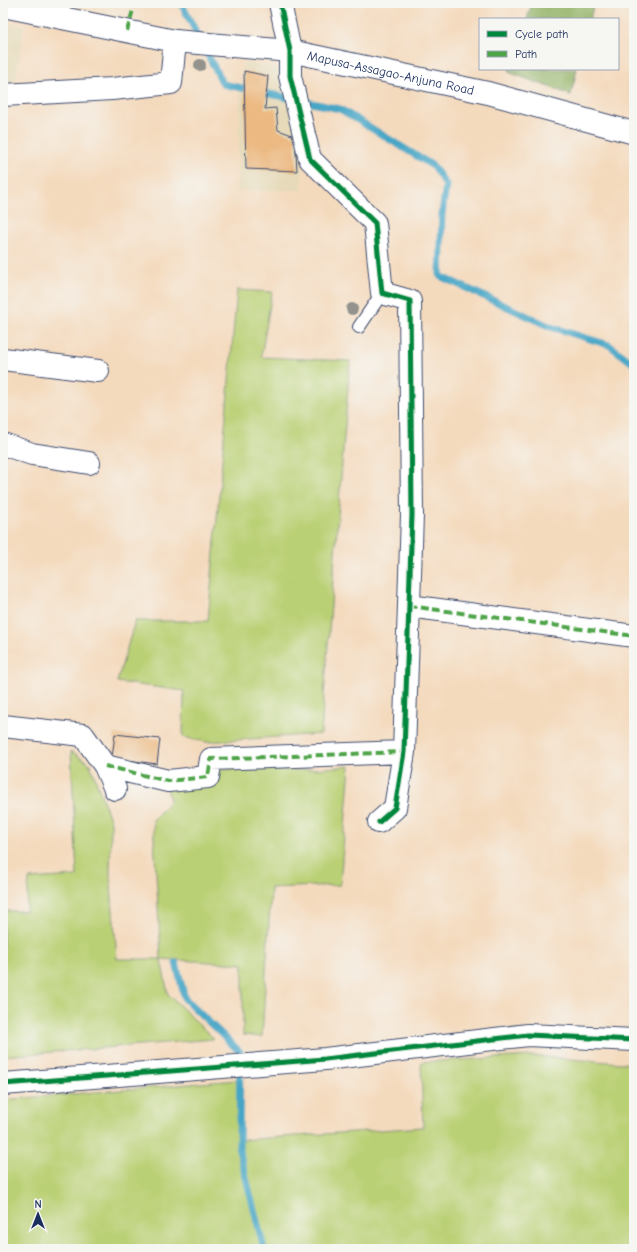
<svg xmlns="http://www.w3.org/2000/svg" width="637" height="1252" font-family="'Comic Neue',sans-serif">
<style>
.built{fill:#e6daba}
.green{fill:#bad075;stroke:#6a806a}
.forest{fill:#93b266;stroke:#577062}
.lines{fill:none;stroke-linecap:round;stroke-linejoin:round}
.stream{stroke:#46a6c6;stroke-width:7}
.building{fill:#ecb982}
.service-casing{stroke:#3c496c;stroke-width:14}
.minor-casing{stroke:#3c496c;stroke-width:24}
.tertiary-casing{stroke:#3c496c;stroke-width:24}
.secondary-casing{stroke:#3c496c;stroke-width:24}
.service{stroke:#fff;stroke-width:12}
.minor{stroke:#fff;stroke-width:22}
.tertiary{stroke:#fff;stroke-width:22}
.secondary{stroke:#fff;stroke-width:22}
.quiet{stroke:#4fa44a;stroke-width:4;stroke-dasharray:8 4;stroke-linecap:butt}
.cycleway-casing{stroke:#f6f6f2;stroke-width:8}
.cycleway{stroke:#00873e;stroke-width:5}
.tree{fill:#93928c}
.labels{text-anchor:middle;stroke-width:3;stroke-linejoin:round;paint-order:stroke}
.street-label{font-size:13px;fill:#1b2f5e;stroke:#f6f6f2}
</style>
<rect width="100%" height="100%" fill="#f6f6f2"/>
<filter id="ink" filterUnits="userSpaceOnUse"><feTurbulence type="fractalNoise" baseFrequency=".025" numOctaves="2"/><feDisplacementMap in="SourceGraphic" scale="8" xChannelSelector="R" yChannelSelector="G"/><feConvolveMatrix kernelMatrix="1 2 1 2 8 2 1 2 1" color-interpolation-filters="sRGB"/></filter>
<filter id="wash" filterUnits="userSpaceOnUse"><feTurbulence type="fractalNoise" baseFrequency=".012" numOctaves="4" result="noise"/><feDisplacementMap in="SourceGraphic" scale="16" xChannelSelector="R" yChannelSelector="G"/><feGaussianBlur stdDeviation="0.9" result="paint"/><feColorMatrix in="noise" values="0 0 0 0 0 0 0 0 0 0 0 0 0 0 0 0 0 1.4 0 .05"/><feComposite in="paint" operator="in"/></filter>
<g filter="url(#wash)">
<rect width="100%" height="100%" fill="#f4dabd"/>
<path class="built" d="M3,22L24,26L15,83H3Z
M243,62L277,68L301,141L303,165L302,190L237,191L240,98Z"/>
<path class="green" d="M237,290L272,292L261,357L350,361L321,734L206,742L183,737L184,691L117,682L135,621H208Z
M71,751L90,764L111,822L110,874L117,959H161L153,820L170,801L167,788L218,784V769L300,770L350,766L340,885L271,888L262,1037L243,1035V964L161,959L168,994L214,1039L3,1056V911H26L29,879L77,876Z
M532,1056L634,1064V1249H3V1100L237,1080L240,1140L423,1127L421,1062Z"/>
<path class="forest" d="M532,3H594L590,19H527Z
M509,69H577L571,95L508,72Z"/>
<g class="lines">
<path class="stream" d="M181,3L223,84L340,109L433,166L446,185L442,214L440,276L551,327L609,345L634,364
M176,963L185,999L240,1052L239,1150L264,1249"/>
</g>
<g id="blocks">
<path class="building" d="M244,71L268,76L265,109L276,108L278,130L295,136L297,171L246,169Z
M115,734L160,739L157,764L112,758Z"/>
</g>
</g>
<g filter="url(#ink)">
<use href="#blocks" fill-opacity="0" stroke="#3c496c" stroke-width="1"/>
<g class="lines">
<defs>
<path id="service" d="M359,327L382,293"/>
<path id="minor" d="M280,3L290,51V76L310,159L375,223L382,293L410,301L412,515L404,752L395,808L379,822
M3,95L112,89L171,83L175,41
M3,359L98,371
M3,444L32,454L89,463
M409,606L634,636
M3,726L83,735L105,766L115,789
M105,766L168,781L208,777L211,759L404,752"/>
<path id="tertiary" d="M3,1084L325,1059L528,1035L634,1040"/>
<g id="secondary">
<path id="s1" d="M3,6L175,41L290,51L488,93L634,133"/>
</g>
</defs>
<use href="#service" class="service-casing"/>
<use href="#minor" class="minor-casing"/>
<use href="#tertiary" class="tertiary-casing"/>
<use href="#secondary" class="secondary-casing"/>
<use href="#service" class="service"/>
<use href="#minor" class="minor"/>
<use href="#tertiary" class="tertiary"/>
<use href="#secondary" class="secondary"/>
<path class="quiet" d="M127,31L135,3
M409,606L634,636
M105,766L168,781L208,777L211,759L404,752"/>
<defs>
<path id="cycleway" d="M280,3L290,51V76L310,159L375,223L382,293L410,301L412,515L404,752L395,808L379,822
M3,1084L325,1059L528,1035L634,1040"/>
</defs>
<use href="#cycleway" class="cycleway-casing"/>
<use href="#cycleway" class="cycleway"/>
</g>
<g class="tree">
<circle cx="200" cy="65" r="6"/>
<circle cx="352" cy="309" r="6"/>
</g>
</g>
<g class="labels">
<g class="street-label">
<text dy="5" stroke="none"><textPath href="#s1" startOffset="394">Mapusa-Assagao-Anjuna Road</textPath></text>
</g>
</g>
<rect width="637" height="1252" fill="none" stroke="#f6f6f2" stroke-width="16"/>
<rect x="479" y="18" width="140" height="52" fill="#f6f6f2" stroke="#9ea6b7"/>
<rect x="487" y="31" width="20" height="6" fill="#00873e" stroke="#9ea6b7"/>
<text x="515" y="38" font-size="12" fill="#1b2f5e">Cycle path</text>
<rect x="487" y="51" width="20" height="6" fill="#4fa44a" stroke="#9ea6b7"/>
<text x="515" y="58" font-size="12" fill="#1b2f5e">Path</text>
<g transform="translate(38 1214)" stroke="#f6f6f2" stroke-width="3" paint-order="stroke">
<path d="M0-3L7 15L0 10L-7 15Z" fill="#1b2f5e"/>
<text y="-6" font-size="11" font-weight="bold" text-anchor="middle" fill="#1b2f5e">N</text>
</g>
</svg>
